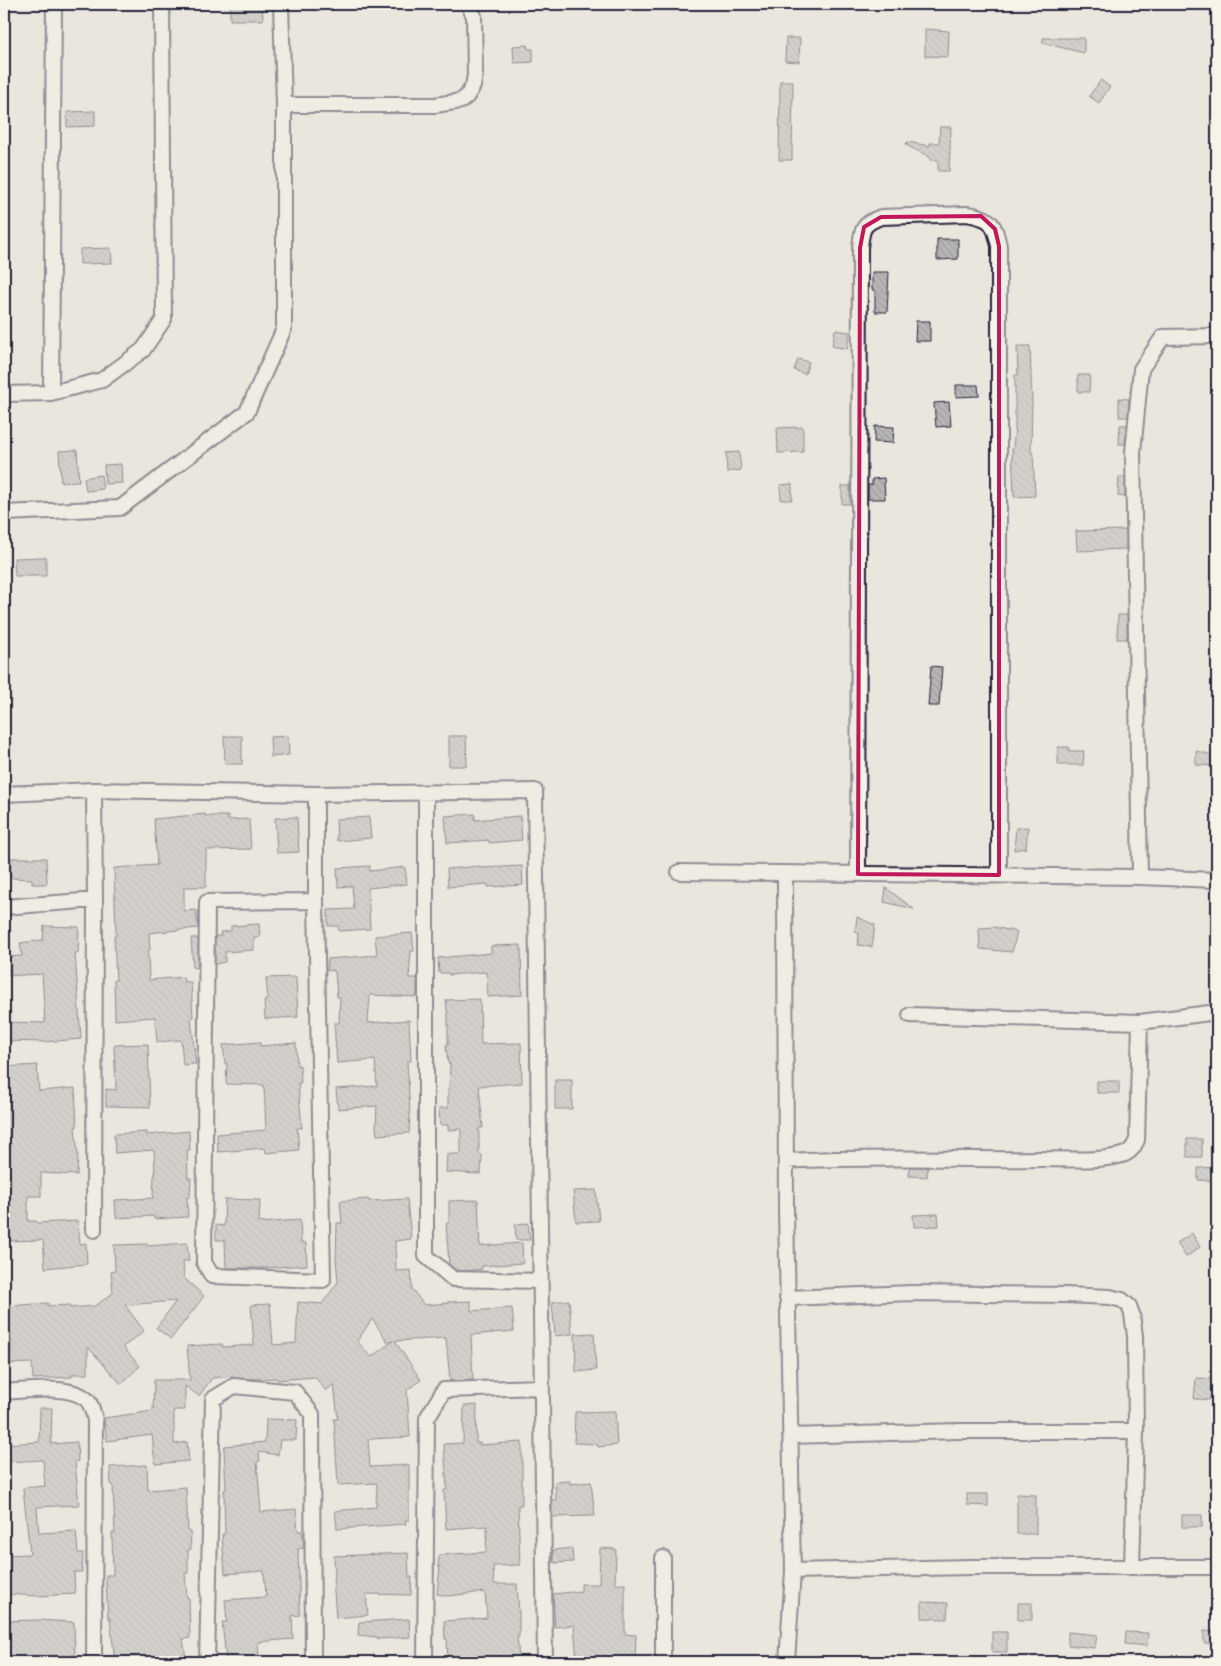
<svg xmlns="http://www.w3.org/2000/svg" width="1221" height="1666" font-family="Kalam,sans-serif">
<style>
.building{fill:url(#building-back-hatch);stroke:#22223b;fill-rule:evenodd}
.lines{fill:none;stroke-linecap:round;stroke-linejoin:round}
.street-casing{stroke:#22223b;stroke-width:18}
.street{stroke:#f7f3e8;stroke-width:14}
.marked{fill:none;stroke:#c2185b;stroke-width:4;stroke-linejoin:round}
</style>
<defs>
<pattern id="building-back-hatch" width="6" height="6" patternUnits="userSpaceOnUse" patternTransform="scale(1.25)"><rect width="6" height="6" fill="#b8b6b5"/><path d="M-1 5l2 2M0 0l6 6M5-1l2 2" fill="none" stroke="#9e9c9d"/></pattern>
</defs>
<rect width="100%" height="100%" fill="#eae6de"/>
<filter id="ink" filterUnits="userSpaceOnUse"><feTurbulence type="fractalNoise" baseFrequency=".02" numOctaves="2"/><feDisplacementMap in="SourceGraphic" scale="10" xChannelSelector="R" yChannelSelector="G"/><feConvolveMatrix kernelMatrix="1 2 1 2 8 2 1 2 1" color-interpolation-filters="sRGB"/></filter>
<g filter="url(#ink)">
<path class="building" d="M230,4H262L263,20H230Z
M925,29L949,31L948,57L925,56Z
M786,38H800L799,62L785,61Z
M1043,38H1084V53L1043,43Z
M527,45L528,49H533V62L514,63L513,46Z
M1101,80L1110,87L1099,103L1089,96Z
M780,81H793L792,160H779Z
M95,111V126L67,127V112Z
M940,127H951L949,171H938V160H930V157L906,145L907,142L930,146V143H939Z
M937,239H958V259L937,260Z
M111,248L112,263L80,264V249Z
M872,272H889L887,312H875V290H872Z
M916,321H930V341H915Z
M835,330L850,332L847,349L832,346Z
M1017,346H1030L1032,401L1031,452L1033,453L1035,496L1014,497L1012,449H1013L1015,426V375H1018Z
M798,359L809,362L805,374L794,370Z
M1078,375H1090L1089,392H1078Z
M956,385H978L979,396L956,397Z
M1119,398L1129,399L1128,417H1119Z
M949,402L951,426L936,427L934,403Z
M1120,425H1127L1125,444H1119Z
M875,426L894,427L893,443L874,442Z
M803,427V452L778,453L777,428Z
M77,450L79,481L61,482L59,451Z
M739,452L741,470L727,472L726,453Z
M121,464L122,483L105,484L104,465Z
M101,475L103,489L86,491L84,478Z
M1119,477H1125V497L1118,496Z
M884,478L885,499H868V485H872V479Z
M792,484V500H781L780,485Z
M842,486H850V504H842Z
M1126,530V549L1077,551L1076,531Z
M46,557V576H15L14,558Z
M1118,615H1127V639H1117Z
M931,666L942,667L939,706H928Z
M224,736H242V764H225Z
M288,736L289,755L271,757L270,737Z
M449,736H466L467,766H449Z
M1058,747H1069V751H1084L1083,765H1058Z
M1196,751L1217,756V766L1196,765Z
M205,814V816H228V820L249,819L251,849L206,850V887H184V911L196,910L198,928L149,933L150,950L148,951L149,980L183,977L184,982H191L193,1017L191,1018L196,1064L183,1065L181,1040L157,1042L155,1017L115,1020L114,980H116L114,936H116L114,868L157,865L154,819Z
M475,814V820L520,816L522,840L489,843V840L447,843L445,816Z
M297,817L299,852L277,853L275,818Z
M369,817L371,838L337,841L336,819Z
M1028,827L1026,848L1014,850L1016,828Z
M11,858H46L47,884H32V879L10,878Z
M370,866V871L405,867L407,884L368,888L370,929L339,931L338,926H328V910L354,909L352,886L338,887L337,868Z
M480,866L481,868L522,866L523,885L488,887V884L448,887L447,869Z
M886,888L914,909L884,902Z
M857,917L875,925L872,947L858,945L859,933L855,932Z
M259,924L260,937L254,938V950L225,952V962L215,964V936H221L220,932L231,931V926Z
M44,926L79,927L78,953H75L81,1039L44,1042L4,1041V1022L45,1023L42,974L4,976V957L22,956L20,943L43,940Z
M994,927L1017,932L1012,952L980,949L979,928Z
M412,933L414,951H411L409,978H417V997L370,995L368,1023L409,1020L411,1061H407L410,1114L409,1133L377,1135L376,1128L377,1106L338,1109L336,1089L377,1086L375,1060L337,1063L334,1023H339L340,997H337L335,971L327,970L328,959L377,955L375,936Z
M191,938H198V967L193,968Z
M521,945L522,995L488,997L486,972L449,975V973H439L438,958L491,953V946Z
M296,977L298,1017L265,1019L264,1001L268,1000L266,978Z
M480,999L481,1044L521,1043L522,1083L479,1086L483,1128H479V1155H482L481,1174L446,1172L447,1154H461V1129L448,1130V1125H440L439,1108H448V1089H449L450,1063H448L446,1045H448V1018L446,1000Z
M260,1042V1046L296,1043L297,1066L300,1065L301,1083H298L302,1128H297L299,1150L266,1153L265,1148L218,1152L217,1134L266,1130L264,1085L226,1084L227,1063L225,1064L223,1045Z
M148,1044L150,1107L106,1106V1089L116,1090L114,1045Z
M37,1065L39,1091L75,1088L77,1127H75L78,1156L77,1175L41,1173V1196H28V1221H36L37,1223L78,1221L80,1244L86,1243L87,1264L45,1268L43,1240L4,1241V1067Z
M555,1080H572V1109H555Z
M1097,1081H1119V1093H1097Z
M189,1131L190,1150H187L188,1178H191L190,1197H187L188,1217L154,1219V1216L116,1218L115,1200L153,1198L154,1176H155L154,1150L115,1153L114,1134L147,1132V1135Z
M1187,1139H1202V1157H1187Z
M910,1167H928L927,1177L909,1176Z
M1217,1167V1181L1198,1180V1168Z
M596,1190L599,1221L576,1222L573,1191Z
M225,1199L260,1200L259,1223L300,1220L301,1243H306L307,1265L264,1268H226L225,1240H216V1225L224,1226Z
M368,1199L369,1201L407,1199L411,1239L395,1241L396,1271L411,1270L412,1289L424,1305L448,1303V1302L471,1301V1311L512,1308L514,1331L471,1335L473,1380L450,1381L446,1338L395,1341L421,1380L407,1390L410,1437L368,1439L370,1467L409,1465V1520H405L406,1524L337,1529L335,1511L376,1507L377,1483L338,1485L334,1419H338L334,1384L326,1391L315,1377L277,1380V1378L257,1379L232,1378V1376L212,1378L199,1396L185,1386V1410H174V1444L187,1442L189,1461L155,1464L152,1435L107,1441L104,1418L153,1411L154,1380H190L187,1346L222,1344L223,1347L254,1345L251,1305L270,1304L273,1345L296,1343L298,1302L322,1304L338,1282L336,1260L337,1223H342L340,1201ZM372,1319L388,1342L393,1341L371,1357L357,1341Z
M478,1200L480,1246L522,1243L523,1263L482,1266V1269L465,1271L456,1270L449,1264L446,1223H449V1201Z
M938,1214L939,1226L914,1227L913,1215Z
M528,1223L530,1240H516L515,1224Z
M1192,1233L1200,1247L1186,1257L1177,1243Z
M187,1243L189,1261H183L184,1278L204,1296L171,1339L156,1328L176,1301L125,1305L144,1331L123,1347L140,1366L121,1384L88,1347V1374H72V1377L33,1379L32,1363L10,1364L11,1346L8,1306L48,1303V1306L70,1305V1308L95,1306L113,1293L111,1272L115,1271L114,1245L147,1244V1246Z
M569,1300L572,1334L555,1336L552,1302Z
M594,1333L596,1370L576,1372L575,1334Z
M1196,1378L1217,1379V1400L1194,1399Z
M477,1405L476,1443H480V1445L522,1442V1505H518L520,1565L493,1566L494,1584H517L519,1615V1637H517L519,1658L448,1662L447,1639H445L444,1621L487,1618L485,1592L448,1596L437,1594L440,1567H438L439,1555L486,1552L487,1526L446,1529L444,1490L447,1489L444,1444L463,1443L464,1406Z
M40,1408H52L51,1444L77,1442L78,1461L75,1462L79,1505L37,1507L39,1533L76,1531L78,1553H83L82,1572H74L75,1594L38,1596L4,1594L5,1555L30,1554L23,1488L45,1486L43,1460L4,1462V1444L39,1442Z
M615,1411L617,1445L598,1447L597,1444L574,1443L575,1412Z
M266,1419L297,1420L296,1440H280L278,1455L259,1452L260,1461L257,1462L261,1512L296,1509L298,1531H302L304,1548L298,1549L300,1615L292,1616L293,1639L258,1642L259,1659L226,1661L222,1622H227L225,1600L266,1597L264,1571L225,1574L222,1534H225L224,1490H226L224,1448L225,1446L265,1442Z
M147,1465L148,1490L186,1487L188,1532H190L191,1549L188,1550V1573H185L187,1598H189L190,1638L183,1639L186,1658L155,1662V1661L115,1662L110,1618H108L106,1584V1575H113L112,1533H115L113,1485H111L110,1467Z
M570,1481V1484L591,1482L595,1516L552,1517V1500H556L555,1482Z
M967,1494H988V1506L967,1505Z
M1017,1494L1036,1495V1534H1017Z
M1182,1515H1202V1527H1182Z
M572,1548L573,1562L554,1563L553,1550Z
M600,1548L616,1549L615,1584H625V1634L636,1635L635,1662H617V1660L592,1658V1660L577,1661L574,1625L555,1627L553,1594L581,1591V1584H599Z
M408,1553L409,1577H412L411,1595L366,1594L368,1615L336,1618L333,1578H335L334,1556Z
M922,1602L948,1603L947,1619L922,1618Z
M1018,1603H1032V1620H1018Z
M409,1619L410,1637L378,1639L377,1637L358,1635L359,1622Z
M36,1620L74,1622L75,1659L44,1661L43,1659L4,1661V1621Z
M1204,1631L1217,1632V1644L1204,1643Z
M992,1632H1007V1652H992Z
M1068,1632L1097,1635L1095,1648L1068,1645Z
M1126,1632L1148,1633L1147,1646L1125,1644Z"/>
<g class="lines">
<defs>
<path id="street" d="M284,105H435L461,101L467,96L473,86L475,75L474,16L468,4
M51,393L54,4
M4,394L51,393L102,380L143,350L164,319L162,4
M4,513L120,508L247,412L284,329V105L281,4
M94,790L95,900L94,1230
M426,793V1256L453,1279L540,1281
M4,794L94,790L316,794L535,791L545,1662
M679,872L1140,877L1217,880
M785,873L786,1210L793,1571L969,1567H1217
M858,874L860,248C862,229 862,224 881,217L967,214C991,218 994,222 999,246V875
M1140,877L1133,452L1141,369L1163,337L1217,336
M316,901L207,902L204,1262L212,1276L323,1280L316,901V794
M4,907L95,900
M910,1015L1140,1022L1217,1012
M786,1161C871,1156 956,1160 1042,1159C1065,1159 1104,1162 1125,1154C1132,1151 1134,1146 1137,1140L1140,1022
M787,1298L912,1293L1065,1295L1110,1297L1122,1300L1129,1306L1132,1314L1135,1336L1136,1431L1132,1566
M4,1392C25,1391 69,1384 86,1399C92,1404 93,1413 95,1420L94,1662
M790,1436L958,1431H1136
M663,1558V1662
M207,1662L213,1399L234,1386L295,1392L312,1414L313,1662
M425,1662L427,1418L444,1390L542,1387
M787,1662L793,1571"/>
</defs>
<use href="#street" class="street-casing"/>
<use href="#street" class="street"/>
</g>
</g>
<path d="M0 0H1221V1666H0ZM981,216L995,229L999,246V875L858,874L860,248L864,227L881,217Z" fill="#eae6de" fill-opacity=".55" fill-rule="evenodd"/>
<path class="marked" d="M981,216L995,229L999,246V875L858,874L860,248L864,227L881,217Z"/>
<rect width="1221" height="1666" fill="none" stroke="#f7f3e8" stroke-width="20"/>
<rect x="10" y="10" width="1201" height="1646" fill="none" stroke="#22223b" stroke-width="2" filter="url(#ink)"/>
</svg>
